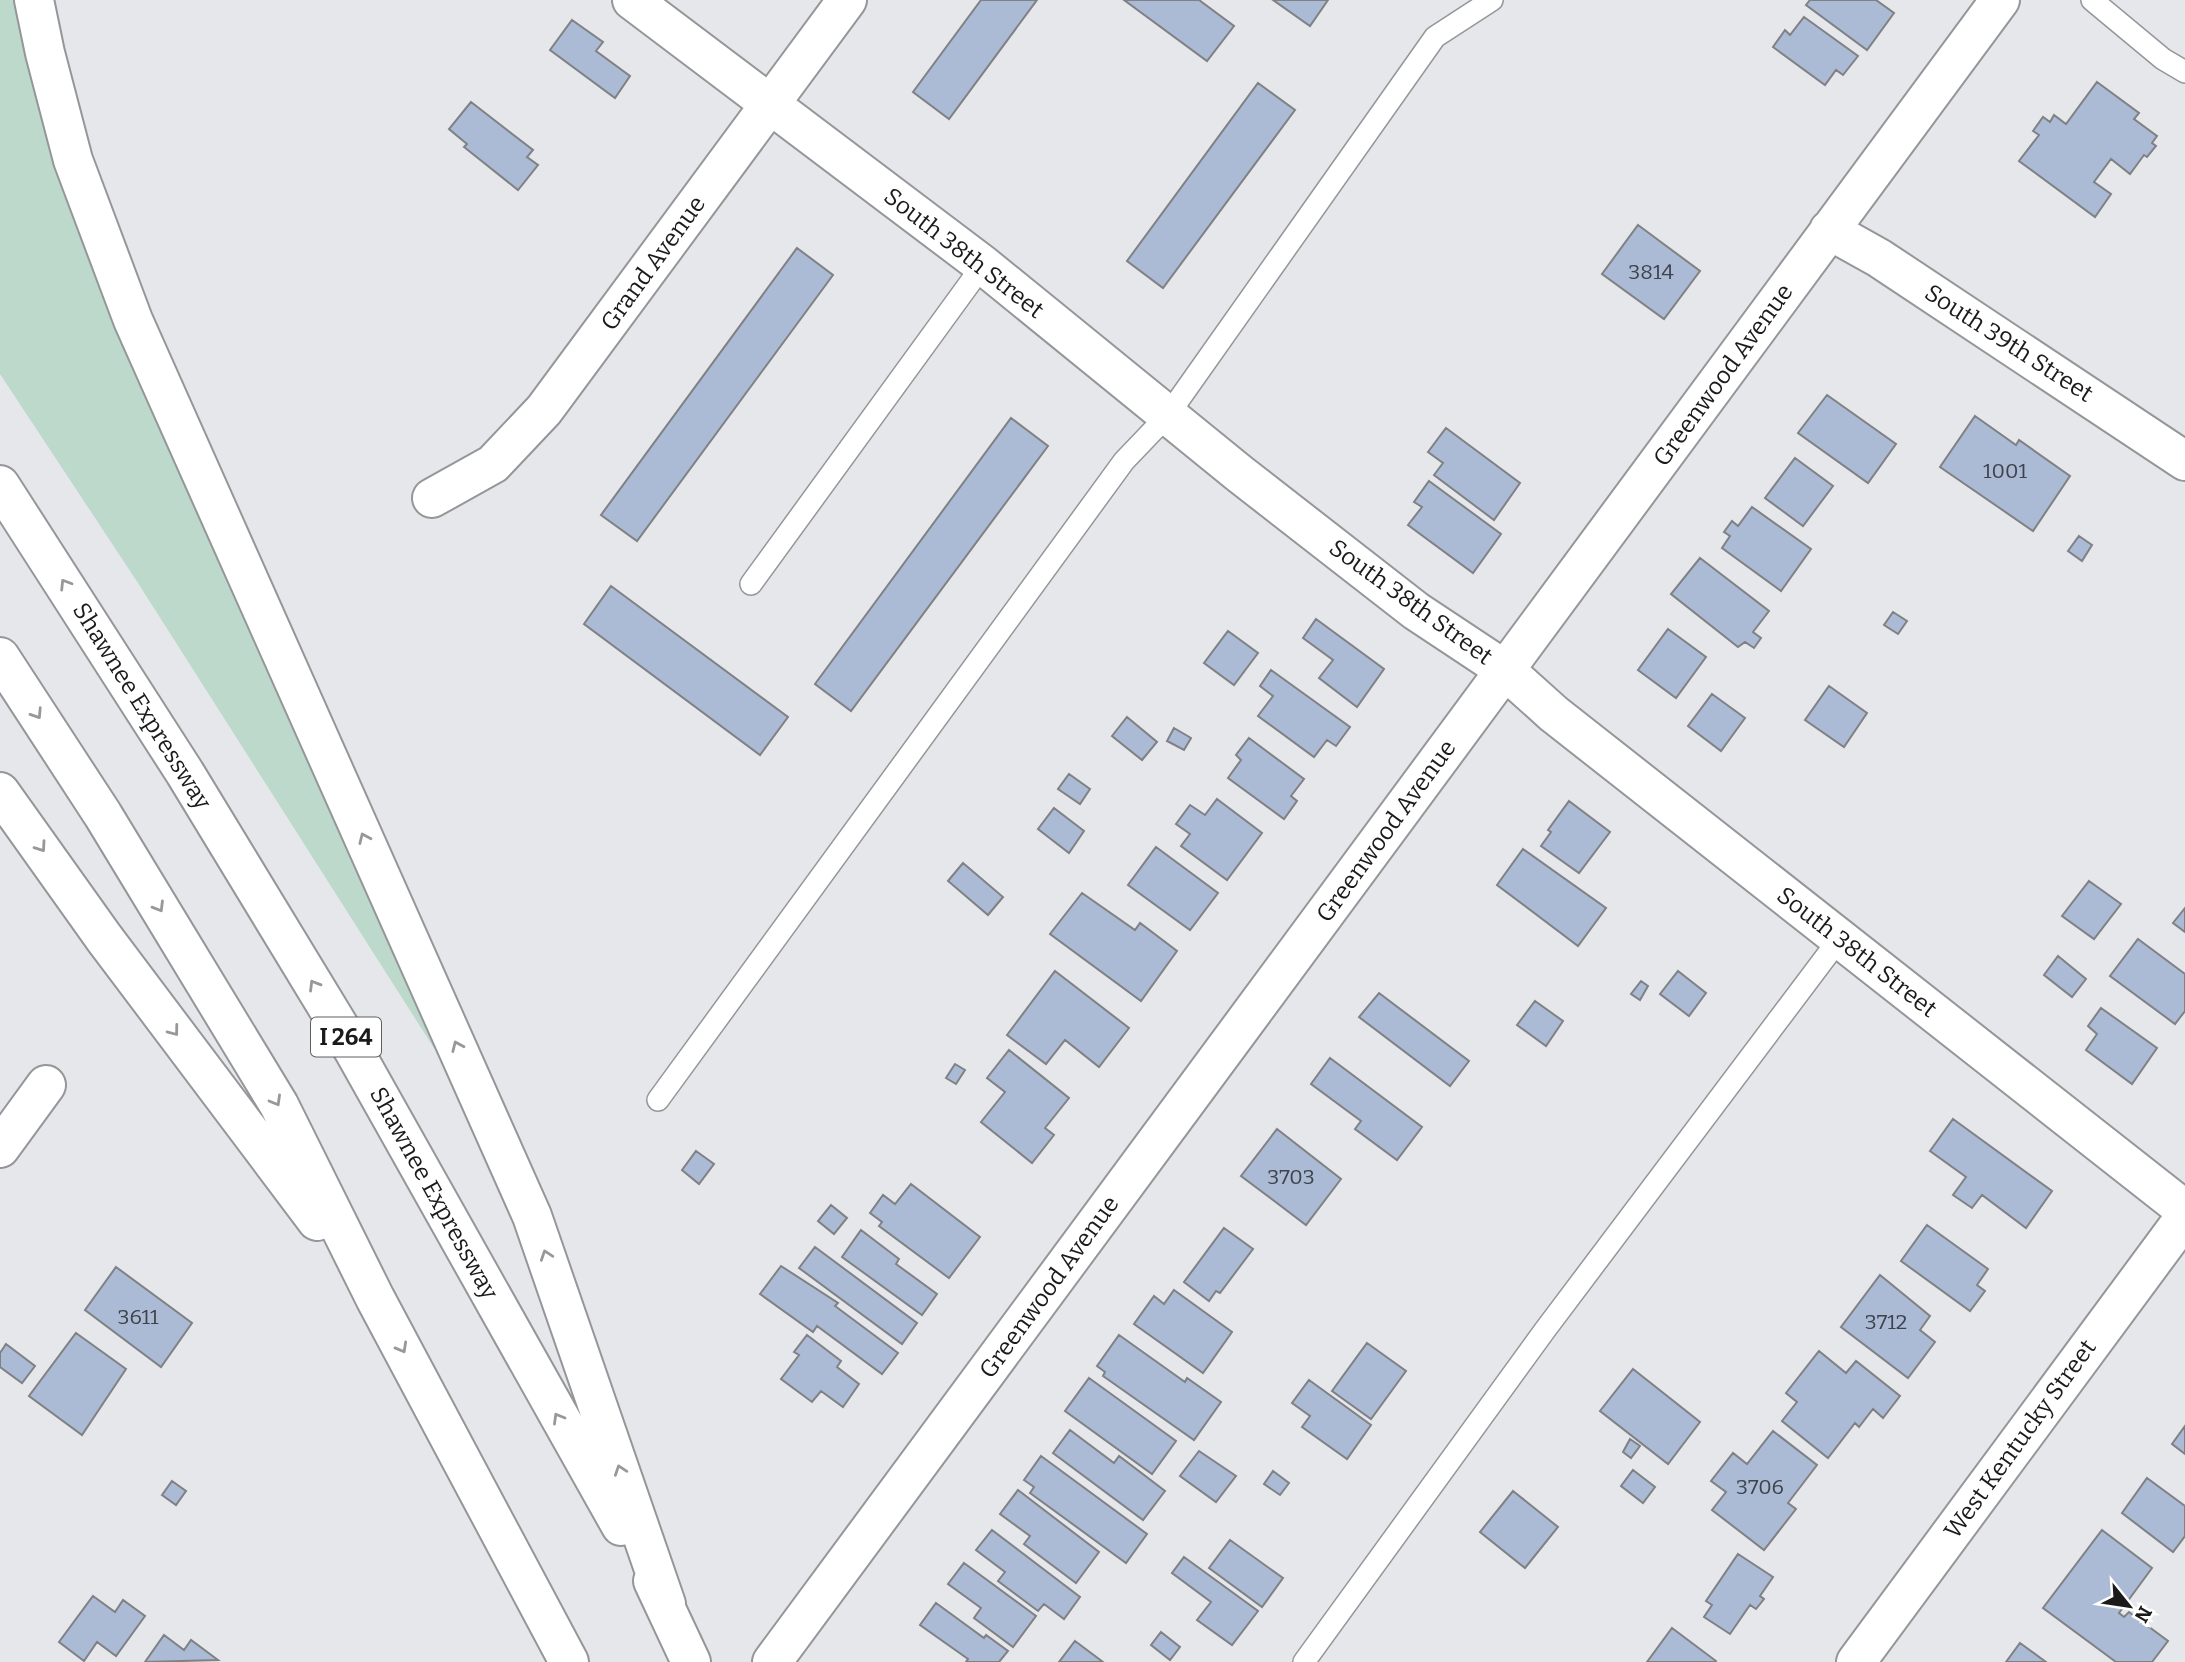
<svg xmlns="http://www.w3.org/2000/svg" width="2185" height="1662" font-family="Bitter,serif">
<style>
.green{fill:#bcd9cb}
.building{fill:#acbbd5;stroke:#7f8184;stroke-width:2}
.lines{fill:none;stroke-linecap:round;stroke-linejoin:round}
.lane-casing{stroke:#949699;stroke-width:24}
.street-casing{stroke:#949699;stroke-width:42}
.highway-casing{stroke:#949699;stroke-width:42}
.lane{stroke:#fff;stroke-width:21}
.street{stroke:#fff;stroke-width:38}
.highway{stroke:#fff;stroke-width:38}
.oneway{stroke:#989898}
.labels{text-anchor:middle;stroke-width:7;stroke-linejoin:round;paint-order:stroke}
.number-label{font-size:21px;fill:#3e424a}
.shield{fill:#fff;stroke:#5f5f5f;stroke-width:2}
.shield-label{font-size:23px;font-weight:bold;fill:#1a1a1b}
.street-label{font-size:24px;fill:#1a1a1b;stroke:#fff}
</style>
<rect width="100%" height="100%" fill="#e5e7ea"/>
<path class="green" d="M0,0H18L446,1067L138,583L0,374Z"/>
<path class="building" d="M981,0H1037L949,119L913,92Z
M1124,0H1199L1234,26L1207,61Z
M1273,0H1328L1310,26Z
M1810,0H1876L1894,13L1867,50L1806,5Z
M1804,17L1858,56L1843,75L1836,70L1825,85L1773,47L1785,30L1790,35Z
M572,20L603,42L596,51L630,76L615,98L550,50Z
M2097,82L2139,113L2134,119L2157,136L2152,143L2156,146L2147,157L2144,155L2130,174L2111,159L2094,182L2111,194L2095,217L2019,161L2039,135L2033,131L2043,117L2050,122L2054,115L2066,124Z
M1258,83L1295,110L1163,288L1127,261Z
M471,102L533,150L527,157L538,165L518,190L464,147L467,144L449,129Z
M1638,225L1700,271L1664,319L1602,274Z
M797,248L833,275L637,541L601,515Z
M1827,395L1896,444L1868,483L1798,433Z
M1975,416L2016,445L2019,440L2070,476L2033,531L1940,467Z
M1011,418L1048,446L851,711L815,684Z
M1446,428L1520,483L1494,520L1434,475L1443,463L1428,452Z
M1795,458L1833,486L1803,526L1765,498Z
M1429,481L1501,534L1473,573L1408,525L1422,507L1414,502Z
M1752,507L1811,549L1781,591L1722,548L1730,536L1724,532L1732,521L1738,526Z
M2079,536L2092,545L2082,561L2068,551Z
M1700,558L1769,611L1753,632L1761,638L1754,648L1745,642L1738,647L1671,594Z
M611,586L788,717L760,755L584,624Z
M1893,612L1907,621L1898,634L1884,625Z
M1316,619L1384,669L1357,707L1319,678L1333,660L1303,638Z
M1668,629L1706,657L1676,698L1638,670Z
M1228,631L1258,653L1234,685L1204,663Z
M1271,670L1350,727L1336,746L1327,740L1314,757L1258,716L1273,696L1260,686Z
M1829,686L1867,713L1844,747L1805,720Z
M1712,694L1745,718L1721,751L1688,726Z
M1127,717L1157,742L1142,760L1112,736Z
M1174,728L1191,738L1184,750L1167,741Z
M1249,738L1304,779L1291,796L1297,801L1284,819L1228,778L1241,760L1236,755Z
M1069,774L1090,789L1080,804L1058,789Z
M1217,799L1262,833L1227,880L1181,846L1190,834L1176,824L1190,805L1205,815Z
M1569,801L1610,832L1579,873L1541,846L1551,832L1548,830Z
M1054,808L1084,831L1069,853L1038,829Z
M1156,847L1218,893L1190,930L1128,885Z
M1523,849L1606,908L1578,946L1497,885Z
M963,863L1003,897L988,915L948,881Z
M2089,881L2121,904L2094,939L2062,916Z
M1082,893L1135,930L1140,923L1177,951L1141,1001L1050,934Z
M2185,908V932L2173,923Z
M2138,939L2185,974V1011L2175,1024L2110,976Z
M2058,956L2086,979L2072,997L2044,975Z
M1055,971L1129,1028L1099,1067L1065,1040L1046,1064L1007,1035Z
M1678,971L1706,993L1689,1016L1660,994Z
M1641,981L1648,986L1640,1000L1631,994Z
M1379,993L1469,1061L1450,1086L1359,1017Z
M1535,1001L1563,1021L1546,1046L1517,1025Z
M2101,1008L2157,1048L2132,1084L2086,1050L2097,1034L2088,1026Z
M1009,1050L1069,1098L1045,1128L1054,1135L1032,1163L981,1122L1005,1092L987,1078Z
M1330,1058L1422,1127L1397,1160L1355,1129L1361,1121L1311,1084Z
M955,1064L965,1070L956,1084L946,1078Z
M1953,1119L2052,1191L2026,1228L1982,1195L1972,1208L1953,1195L1966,1177L1930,1151Z
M1277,1129L1341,1179L1306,1225L1241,1176Z
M696,1151L714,1164L699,1184L682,1170Z
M911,1184L980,1237L949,1278L879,1226L882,1222L870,1213L883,1195L895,1204Z
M831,1205L847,1218L834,1234L818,1221Z
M1927,1225L1988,1269L1977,1285L1985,1291L1970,1311L1901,1261Z
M1224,1228L1253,1249L1220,1293L1216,1291L1209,1301L1184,1282Z
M861,1230L899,1259L896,1264L937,1294L922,1315L842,1257Z
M815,1247L917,1323L902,1344L799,1268Z
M781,1266L838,1303L835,1306L898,1353L882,1374L817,1326L813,1332L760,1294Z
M116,1267L192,1323L161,1367L85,1310Z
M1880,1275L1930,1316L1920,1330L1935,1342L1908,1378L1841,1327Z
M1174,1290L1232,1332L1203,1373L1134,1324L1154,1296L1164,1304Z
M76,1333L126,1369L82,1435L29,1396Z
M807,1335L841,1361L837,1367L859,1384L843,1407L821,1391L812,1402L781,1379L799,1355L794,1352Z
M1119,1335L1185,1382L1187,1378L1221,1402L1194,1440L1103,1376L1105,1372L1097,1366Z
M1367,1343L1406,1371L1371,1419L1332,1391Z
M6,1344L35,1366L22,1383L0,1367V1353Z
M1819,1351L1846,1373L1856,1361L1900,1396L1883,1418L1873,1409L1859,1427L1855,1423L1828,1458L1782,1421L1797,1402L1786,1393Z
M1633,1369L1700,1422L1668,1464L1600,1411Z
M1089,1378L1176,1441L1152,1474L1065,1411Z
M1309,1380L1371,1425L1347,1459L1302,1427L1310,1416L1292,1403Z
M2185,1426V1454L2172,1444Z
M1070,1430L1114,1463L1119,1456L1165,1491L1143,1520L1053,1453Z
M1773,1431L1817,1465L1788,1503L1796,1509L1764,1550L1712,1510L1726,1492L1711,1481L1733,1453L1747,1464Z
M1630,1439L1640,1446L1631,1458L1623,1452Z
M1199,1451L1236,1476L1216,1502L1180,1476Z
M1041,1456L1147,1534L1126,1563L1030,1493L1034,1487L1024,1480Z
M1633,1470L1655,1487L1643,1503L1621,1486Z
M1273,1471L1289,1483L1280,1495L1264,1484Z
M2147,1478L2185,1506V1536L2173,1552L2122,1513Z
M172,1481L186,1491L176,1505L162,1495Z
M1018,1490L1099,1552L1076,1583L1024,1544L1030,1536L1000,1514Z
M1513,1491L1558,1527L1525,1568L1480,1532Z
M992,1530L1080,1597L1064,1619L1044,1604L1038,1611L998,1581L1005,1572L976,1550Z
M2102,1530L2152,1568L2119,1613L2124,1617L2129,1612L2168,1641L2152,1662H2116L2043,1608Z
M1230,1540L1283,1578L1262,1607L1209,1568Z
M1738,1554L1773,1577L1760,1596L1764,1599L1756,1609L1750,1605L1730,1634L1704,1617L1712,1605L1706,1601Z
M1184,1557L1258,1611L1232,1645L1197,1620L1211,1602L1172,1573Z
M964,1563L1036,1616L1013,1647L974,1618L981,1608L948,1584Z
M93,1596L115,1612L123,1600L145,1616L116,1656L97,1642L84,1661L59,1642Z
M936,1603L984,1638L986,1635L1008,1651L999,1662H966L968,1659L920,1625Z
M1672,1628L1716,1661L1715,1662H1647Z
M1161,1632L1180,1647L1170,1660L1151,1645Z
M164,1635L184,1650L191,1640L218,1660L145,1662Z
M1075,1641L1103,1662H1059Z
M2020,1643L2046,1662H2006Z"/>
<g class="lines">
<defs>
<path id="lane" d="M2092,0L2163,59L2185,72
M751,584L983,265
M658,1100L1124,461L1168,415L1435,37L1492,0
M1304,1662L1545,1330L1840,938"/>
<path id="street" d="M632,0L983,265L1240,474L1416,611L1505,670L1554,714L2185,1210
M1829,230L1879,258L2185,461
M432,498L493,464L544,410L847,0
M0,1148L46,1085
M772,1662L2000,0
M1856,1662L2185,1217"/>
<path id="highway" d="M34,0L45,53L73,160L133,320L532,1216L666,1604
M0,485L185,773L354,1051L621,1526
M0,657L103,815L279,1105L375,1298L569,1662
M0,792L104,938L317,1221
M653,1581L691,1662"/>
</defs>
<use href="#lane" class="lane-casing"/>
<use href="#street" class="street-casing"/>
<use href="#highway" class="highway-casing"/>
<use href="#lane" class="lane"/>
<use href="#street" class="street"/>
<use href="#highway" class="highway"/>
</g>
<defs><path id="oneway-chevron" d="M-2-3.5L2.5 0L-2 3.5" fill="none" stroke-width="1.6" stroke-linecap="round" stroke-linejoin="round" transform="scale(1.75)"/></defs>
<g class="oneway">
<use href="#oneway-chevron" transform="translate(65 584) rotate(-122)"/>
<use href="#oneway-chevron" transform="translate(37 714) rotate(57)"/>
<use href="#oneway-chevron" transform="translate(364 838) rotate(-114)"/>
<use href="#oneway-chevron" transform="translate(41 847) rotate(55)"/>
<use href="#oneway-chevron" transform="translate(159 907) rotate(59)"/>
<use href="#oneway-chevron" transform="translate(314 985) rotate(-121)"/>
<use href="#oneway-chevron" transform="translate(174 1031) rotate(53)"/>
<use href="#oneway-chevron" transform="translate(457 1046) rotate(-114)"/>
<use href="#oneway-chevron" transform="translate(276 1101) rotate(60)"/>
<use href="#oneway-chevron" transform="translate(546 1255) rotate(-109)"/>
<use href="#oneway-chevron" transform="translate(402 1348) rotate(61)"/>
<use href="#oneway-chevron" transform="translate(558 1418) rotate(-120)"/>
<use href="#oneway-chevron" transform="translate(620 1470) rotate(-109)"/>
</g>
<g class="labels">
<g class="number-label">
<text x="1651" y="279">3814</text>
<text x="2005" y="478">1001</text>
<text x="1291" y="1184">3703</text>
<text x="138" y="1324">3611</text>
<text x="1886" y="1329">3712</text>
<text x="1760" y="1494">3706</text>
</g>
<rect class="shield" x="311" y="1017.5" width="70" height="39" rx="5"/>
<g class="shield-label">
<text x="346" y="1045">I 264</text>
</g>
<g class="street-label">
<text transform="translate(964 253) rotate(38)" y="8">South 38th Street</text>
<text transform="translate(653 263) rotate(-54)" y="8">Grand Avenue</text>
<text transform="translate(2009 343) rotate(33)" y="8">South 39th Street</text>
<text transform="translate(1723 375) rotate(-54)" y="8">Greenwood Avenue</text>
<text transform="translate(1411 602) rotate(36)" y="8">South 38th Street</text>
<text transform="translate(142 706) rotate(58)" y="8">Shawnee Expressway</text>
<text transform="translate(1386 831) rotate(-54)" y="8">Greenwood Avenue</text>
<text transform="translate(1857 952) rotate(38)" y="8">South 38th Street</text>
<text transform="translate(434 1193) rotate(61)" y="8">Shawnee Expressway</text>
<text transform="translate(1049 1287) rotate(-54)" y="8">Greenwood Avenue</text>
<text transform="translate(2020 1439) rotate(-54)" y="8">West Kentucky Street</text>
</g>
</g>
<g transform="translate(2129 1606) rotate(120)" stroke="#ffffff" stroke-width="5" paint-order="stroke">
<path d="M0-5L12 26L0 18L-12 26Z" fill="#1a1a1b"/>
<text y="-10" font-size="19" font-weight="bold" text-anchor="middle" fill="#1a1a1b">N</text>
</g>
</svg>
